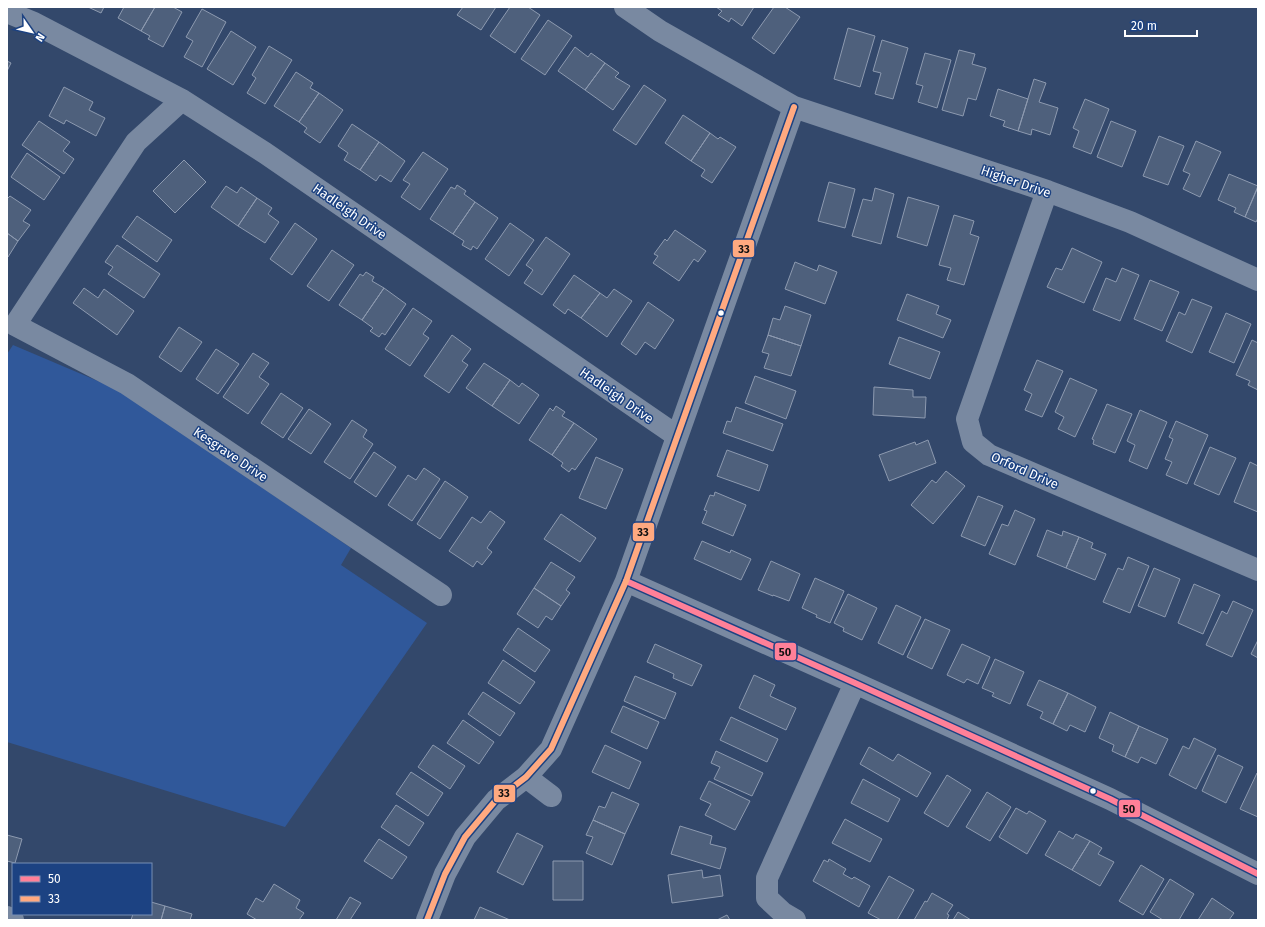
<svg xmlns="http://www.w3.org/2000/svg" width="1265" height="927" font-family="'Fira Sans',sans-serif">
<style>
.green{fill:#30589a}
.building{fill:#4e607c;stroke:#8d9ab0}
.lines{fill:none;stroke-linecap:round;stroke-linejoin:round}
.minor{stroke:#7989a1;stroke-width:22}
.bus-1-casing{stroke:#1c4282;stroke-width:9}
.bus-2-casing{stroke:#1c4282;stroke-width:9}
.bus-1{stroke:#ff8098;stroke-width:6}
.bus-2{stroke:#ffa980;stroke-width:6}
.bus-dot{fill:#fff;stroke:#1c4282;stroke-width:1.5}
.labels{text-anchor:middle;stroke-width:3;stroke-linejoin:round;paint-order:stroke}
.street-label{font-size:13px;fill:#fff;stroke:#1c4282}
.line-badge{stroke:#1c4282;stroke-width:1.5}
.pale-badge-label{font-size:11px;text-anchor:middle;font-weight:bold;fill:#111}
</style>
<rect width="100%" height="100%" fill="#33486b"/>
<path class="green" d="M13,345L119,390L351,548L341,565L427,623L285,827L7,742V354Z"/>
<path class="building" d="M88,7H104L101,13Z
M124,7H155L141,31L118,18Z
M155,7H173L182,12L163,47L148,39L150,36L141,31Z
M463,7H496L481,30L457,15Z
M510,7H528L540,15L515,53L490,36Z
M716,7H754L742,26L731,18L729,22L718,15L722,11Z
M774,7H785L800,17L774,54L752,38Z
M202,9L226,22L202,67L184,57L193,41L186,37Z
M548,20L572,36L545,75L521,59Z
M848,28L875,36L860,87L834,79Z
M231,31L256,47L233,85L207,69Z
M882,40L908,48L893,99L875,94L881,73L873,71Z
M269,46L292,60L265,104L247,93L256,78L252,75Z
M575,47L588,57L591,53L605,63L585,90L558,71Z
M959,50L975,54L972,64L986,68L976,100L968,98L963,116L942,110Z
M925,53L951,60L937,108L918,102L923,86L916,84Z
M7,61L11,63L7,71Z
M605,63L619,73L615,77L630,86L613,110L585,90Z
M296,72L313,83L310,88L319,93L299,122L274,106Z
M1034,79L1046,83L1039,102L1058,108L1050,135L1032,129L1031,135L1018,131Z
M644,85L666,100L636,145L613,130Z
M64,87L93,102L89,110L105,118L96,136L66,120L64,124L49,116Z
M998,89L1028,99L1018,131L1003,126L1005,121L990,116Z
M319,93L343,110L320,143L304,132L307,128L299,122Z
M1085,99L1109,109L1091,154L1073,147L1079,131L1073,128Z
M683,115L710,133L691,161L665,143Z
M39,121L70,142L63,151L74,159L64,174L22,145Z
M1111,121L1136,131L1122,167L1097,157Z
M352,124L379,142L360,170L344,160L348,153L338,146Z
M710,133L718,139L720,137L736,147L712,183L701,176L705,170L691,161Z
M1159,136L1184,146L1168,185L1143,176Z
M1196,141L1221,152L1200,197L1183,189L1190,174L1183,171Z
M379,142L405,161L391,182L380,175L376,181L360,170Z
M423,152L448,169L420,210L401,197L410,184L403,180Z
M27,153L60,177L44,200L11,177Z
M184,160L206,182L175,213L153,191Z
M1229,174L1258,186L1245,217L1234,212L1236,208L1218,200Z
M829,182L855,189L845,228L818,221Z
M457,185L466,191L464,194L475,202L453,234L430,219L451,187L455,189Z
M226,186L237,193L241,187L257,198L238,226L211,207Z
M1258,187V218L1256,222L1245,217Z
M875,188L894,194L881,244L852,236L863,199L872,201Z
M10,196L31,210L23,221L30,225L18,241L7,233V199Z
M908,197L939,206L927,246L897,237Z
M257,198L272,208L268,214L279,222L265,243L238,226Z
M475,202L498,218L477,249L473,246L471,250L462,245L464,241L453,234Z
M954,215L974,221L970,234L979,237L964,285L947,280L951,268L939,265Z
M137,216L172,240L157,262L122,237Z
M295,223L317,239L292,275L270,259Z
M510,223L534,240L509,276L485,259Z
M675,230L706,251L698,262L694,259L679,281L653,263L658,256L654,254L665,239L667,241Z
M7,233L18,241L8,257L7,256Z
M546,237L570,254L542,295L524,283L533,270L526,265Z
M117,245L160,274L144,298L108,274L113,267L105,262Z
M1072,248L1102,262L1084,303L1047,287L1056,268L1062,270Z
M332,250L354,265L329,301L307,286Z
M795,262L817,271L819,265L837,272L825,304L785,289Z
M1122,268L1139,275L1120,321L1093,310L1106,278L1116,282Z
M366,272L374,277L372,281L384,288L362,320L339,305L360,274L363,276Z
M574,275L600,293L581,318L568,309L565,314L553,305Z
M1150,280L1179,292L1162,331L1134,319Z
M84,288L98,298L104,289L134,311L117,335L73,303Z
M384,288L406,304L385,335L382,333L379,337L370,331L373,328L362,320Z
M614,289L632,301L607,337L581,318L600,293L607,298Z
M907,294L939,306L936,314L951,320L943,338L897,320Z
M1192,299L1212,307L1192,353L1166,341L1179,312L1185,315Z
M648,302L674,320L655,349L645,342L636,355L621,344Z
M785,306L811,315L801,346L768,335L773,318L780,320Z
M413,308L432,321L423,334L429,338L410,366L385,349Z
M1226,313L1251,324L1234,363L1209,352Z
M179,327L202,342L181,372L159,357Z
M452,335L471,349L462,361L468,365L449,393L424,376Z
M768,335L801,346L791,376L764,368L769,354L762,352Z
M899,337L940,352L930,379L889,364Z
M1252,340L1258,343V390L1248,385L1250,381L1236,375Z
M216,349L239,364L218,394L196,379Z
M253,353L269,363L259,377L269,384L248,414L223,397Z
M1037,360L1063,371L1042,417L1025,410L1032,394L1024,390Z
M484,363L510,380L492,406L466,388Z
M755,376L796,391L786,419L745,403Z
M1070,378L1097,390L1075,437L1058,429L1064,417L1055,412Z
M510,380L519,387L522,383L539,395L519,424L492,406Z
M874,387L913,390V397H926L925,418L873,415Z
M281,393L303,408L283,438L261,423Z
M1107,404L1132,414L1115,453L1093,444L1094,440L1092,439Z
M556,406L565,412L562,416L574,423L552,455L529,440L550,408L553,411Z
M736,407L783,424L773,451L723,433L727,421L731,422Z
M309,409L331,424L311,454L288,439Z
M1140,410L1167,422L1147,469L1129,461L1135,445L1127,441Z
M352,420L367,430L363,437L373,444L350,479L324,462Z
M1176,421L1208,435L1187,484L1166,475L1172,462L1165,459L1173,439L1169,437Z
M574,423L597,439L575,470L572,468L569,472L561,466L563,463L552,455Z
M928,440L936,463L889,481L879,455L915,442L916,445Z
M1210,447L1236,458L1219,495L1194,484Z
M727,450L768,465L759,491L717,476Z
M374,452L396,467L376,497L354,482Z
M596,457L623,469L606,509L579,498Z
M1250,462L1258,466V512L1234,502Z
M424,468L440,479L412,521L388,505L408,475L416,480Z
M946,471L965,486L933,524L911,505L932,480L936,483Z
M445,481L468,497L440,539L417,524Z
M715,492L746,505L733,536L702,523L707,511L704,510L710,495L714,496Z
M978,496L1003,506L985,546L961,536Z
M1015,510L1035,519L1015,565L989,554L1002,524L1008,526Z
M490,511L505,522L487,548L492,552L482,565L477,561L473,567L449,551L472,517L481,523Z
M561,514L596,538L580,562L544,539Z
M1047,530L1062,536L1063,531L1079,537L1066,568L1037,556Z
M1079,537L1093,543L1091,548L1106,554L1095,580L1066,568Z
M702,541L730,553L731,550L751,559L741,580L694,559Z
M1128,557L1149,566L1130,613L1103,602L1118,568L1123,570Z
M771,561L800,574L789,601L773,595V596L758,590Z
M551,562L575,577L566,590L570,593L561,606L534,588Z
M1154,568L1180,579L1165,617L1138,606Z
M815,578L844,591L830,623L816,617L817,615L802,608Z
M1194,584L1220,595L1203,634L1178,623Z
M534,588L561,606L552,620L546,616L538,628L517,614Z
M848,594L877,608L862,640L843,631L844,628L834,623Z
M1233,601L1253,610L1232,657L1206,645L1222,611L1227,614Z
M896,605L921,617L903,655L878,643Z
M925,619L950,630L932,669L907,657Z
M518,628L550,650L535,672L503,650Z
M1258,640V658L1251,654Z
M655,644L702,665L692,686L673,678L674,674L647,662Z
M962,644L990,657L978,684L967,679L964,683L947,675Z
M995,659L1024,672L1010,704L992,696L994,693L982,688Z
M503,660L535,682L520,704L488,683Z
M754,675L775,685L770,696L796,708L786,730L739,708Z
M635,676L676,693L665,719L624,701Z
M1039,680L1068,693L1053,724L1040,718L1043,712L1027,705Z
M483,692L515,713L500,736L468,714Z
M1068,693L1096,707L1085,732L1070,725L1067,731L1053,724Z
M623,706L659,722L647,749L611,732Z
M1110,712L1139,726L1125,757L1112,751L1114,745L1099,738Z
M731,717L778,739L767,762L720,740Z
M463,720L494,742L479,764L447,743Z
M1139,726L1168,739L1156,764L1141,757L1138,763L1125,757Z
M1194,738L1216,749L1196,789L1169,775L1183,746L1189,749Z
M433,745L465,766L450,789L418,767Z
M605,745L641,762L629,789L592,772Z
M869,747L893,761L898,754L931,773L917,797L860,764Z
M716,751L763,773L752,796L714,779L720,767L711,763Z
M1218,755L1243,767L1226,803L1202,791Z
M411,772L443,793L428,816L396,794Z
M1257,773H1258V817L1240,809Z
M947,775L971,790L948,827L924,813Z
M863,779L900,799L888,822L851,803Z
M709,781L750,801L735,830L705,815L711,804L700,799Z
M612,792L639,804L625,834L593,820L599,806L605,808Z
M987,792L1011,807L990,841L966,827Z
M396,805L424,823L409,846L381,827Z
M1016,808L1027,814L1029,811L1046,821L1027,854L999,837Z
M845,819L882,839L870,862L832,843Z
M593,820L625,834L612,865L586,853L593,837L586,835Z
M680,826L712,836L710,844L726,848L720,869L671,854Z
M1059,831L1073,839L1076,834L1090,841L1072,870L1045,855Z
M517,833L543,846L523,885L497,872Z
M7,835L22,839L15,863L7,861Z
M379,839L407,857L392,879L364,861Z
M1090,841L1102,848L1098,854L1114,862L1100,886L1072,870Z
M829,859L846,869L843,874L852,879L854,877L870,886L859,907L813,881L824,860L828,862Z
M553,861H583V900H553Z
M1141,865L1164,879L1143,915L1119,901Z
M702,870L703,878L720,875L723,896L672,903L668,875Z
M889,876L914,890L897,920H881L868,913Z
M1170,879L1194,894L1179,920H1163L1150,912Z
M274,884L300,900L296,908L304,913L299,920H257L247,914L256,898L263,902Z
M932,893L953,905L947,914L949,915L947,920H914L925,901L927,902Z
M350,897L361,903L350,920H336Z
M1212,898L1234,913L1229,920H1198Z
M151,902L165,906L161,920H131L133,914H151Z
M165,906L192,914L190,920H161Z
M480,907L510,920H474Z
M958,912L971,920H953Z
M727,915L730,920H717Z"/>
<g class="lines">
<path class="minor" d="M625,7L660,31L794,107L1047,191L1130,222L1258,280
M7,12L34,23L182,100L265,153L677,436
M182,100L136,142L15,325L127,384L441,595
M1047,191L967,419L973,442L989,455L1258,570
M626,581L855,683L1110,799L1258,874
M526,777L551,796
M7,917L13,920
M427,920L445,874L465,837L496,800L526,777L551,749L626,581L794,107
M795,920L783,913L767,898V878L855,683"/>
<defs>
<path id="bus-1" d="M626,581L855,683L1110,799L1258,874"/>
<path id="bus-2" d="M427,920L445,874L465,837L496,800L526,777L551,749L626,581L794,107"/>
</defs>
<use href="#bus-1" class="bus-1-casing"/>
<use href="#bus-2" class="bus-2-casing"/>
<use href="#bus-1" class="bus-1"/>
<use href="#bus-2" class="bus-2"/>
</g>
<g class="bus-dot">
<circle cx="721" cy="313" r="3.5"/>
<circle cx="1093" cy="791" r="3.5"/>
</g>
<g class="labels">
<g class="street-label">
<text transform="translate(1016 181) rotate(19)" y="5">Higher Drive</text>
<text transform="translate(350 211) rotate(35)" y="5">Hadleigh Drive</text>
<text transform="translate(617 395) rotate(35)" y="5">Hadleigh Drive</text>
<text transform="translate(231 454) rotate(34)" y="5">Kesgrave Drive</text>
<text transform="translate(1025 470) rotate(24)" y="5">Orford Drive</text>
</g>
</g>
<g class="line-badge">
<rect x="732" y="239" width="23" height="19" rx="4" fill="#ffa980"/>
<rect x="632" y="522" width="23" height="20" rx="4" fill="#ffa980"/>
<rect x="774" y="642" width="23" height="19" rx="4" fill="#ff8098"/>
<rect x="493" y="784" width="23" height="19" rx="4" fill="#ffa980"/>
<rect x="1118" y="799" width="23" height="19" rx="4" fill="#ff8098"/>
</g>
<g class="pale-badge-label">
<text x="744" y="253">33</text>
<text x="643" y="536">33</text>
<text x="785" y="656">50</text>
<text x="504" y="797">33</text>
<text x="1129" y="813">50</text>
</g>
<rect width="1265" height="927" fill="none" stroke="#ffffff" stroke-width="16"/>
<rect x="12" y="863" width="140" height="52" fill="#1c4282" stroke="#778eb4"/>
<rect x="20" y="876" width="20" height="6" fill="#ff8098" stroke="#778eb4"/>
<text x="48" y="883" font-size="12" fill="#ffffff">50</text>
<rect x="20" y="896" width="20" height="6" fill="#ffa980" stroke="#778eb4"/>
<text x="48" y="903" font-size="12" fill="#ffffff">33</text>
<g transform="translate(32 32) rotate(124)" stroke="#1c4282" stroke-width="3" paint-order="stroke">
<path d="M0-3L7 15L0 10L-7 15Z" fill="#ffffff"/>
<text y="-6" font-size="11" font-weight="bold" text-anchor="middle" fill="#ffffff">N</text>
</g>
<path d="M1125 30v6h72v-6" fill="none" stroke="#ffffff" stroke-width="2"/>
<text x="1131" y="30" font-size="12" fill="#ffffff" stroke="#1c4282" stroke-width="3" paint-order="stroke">20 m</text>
</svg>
